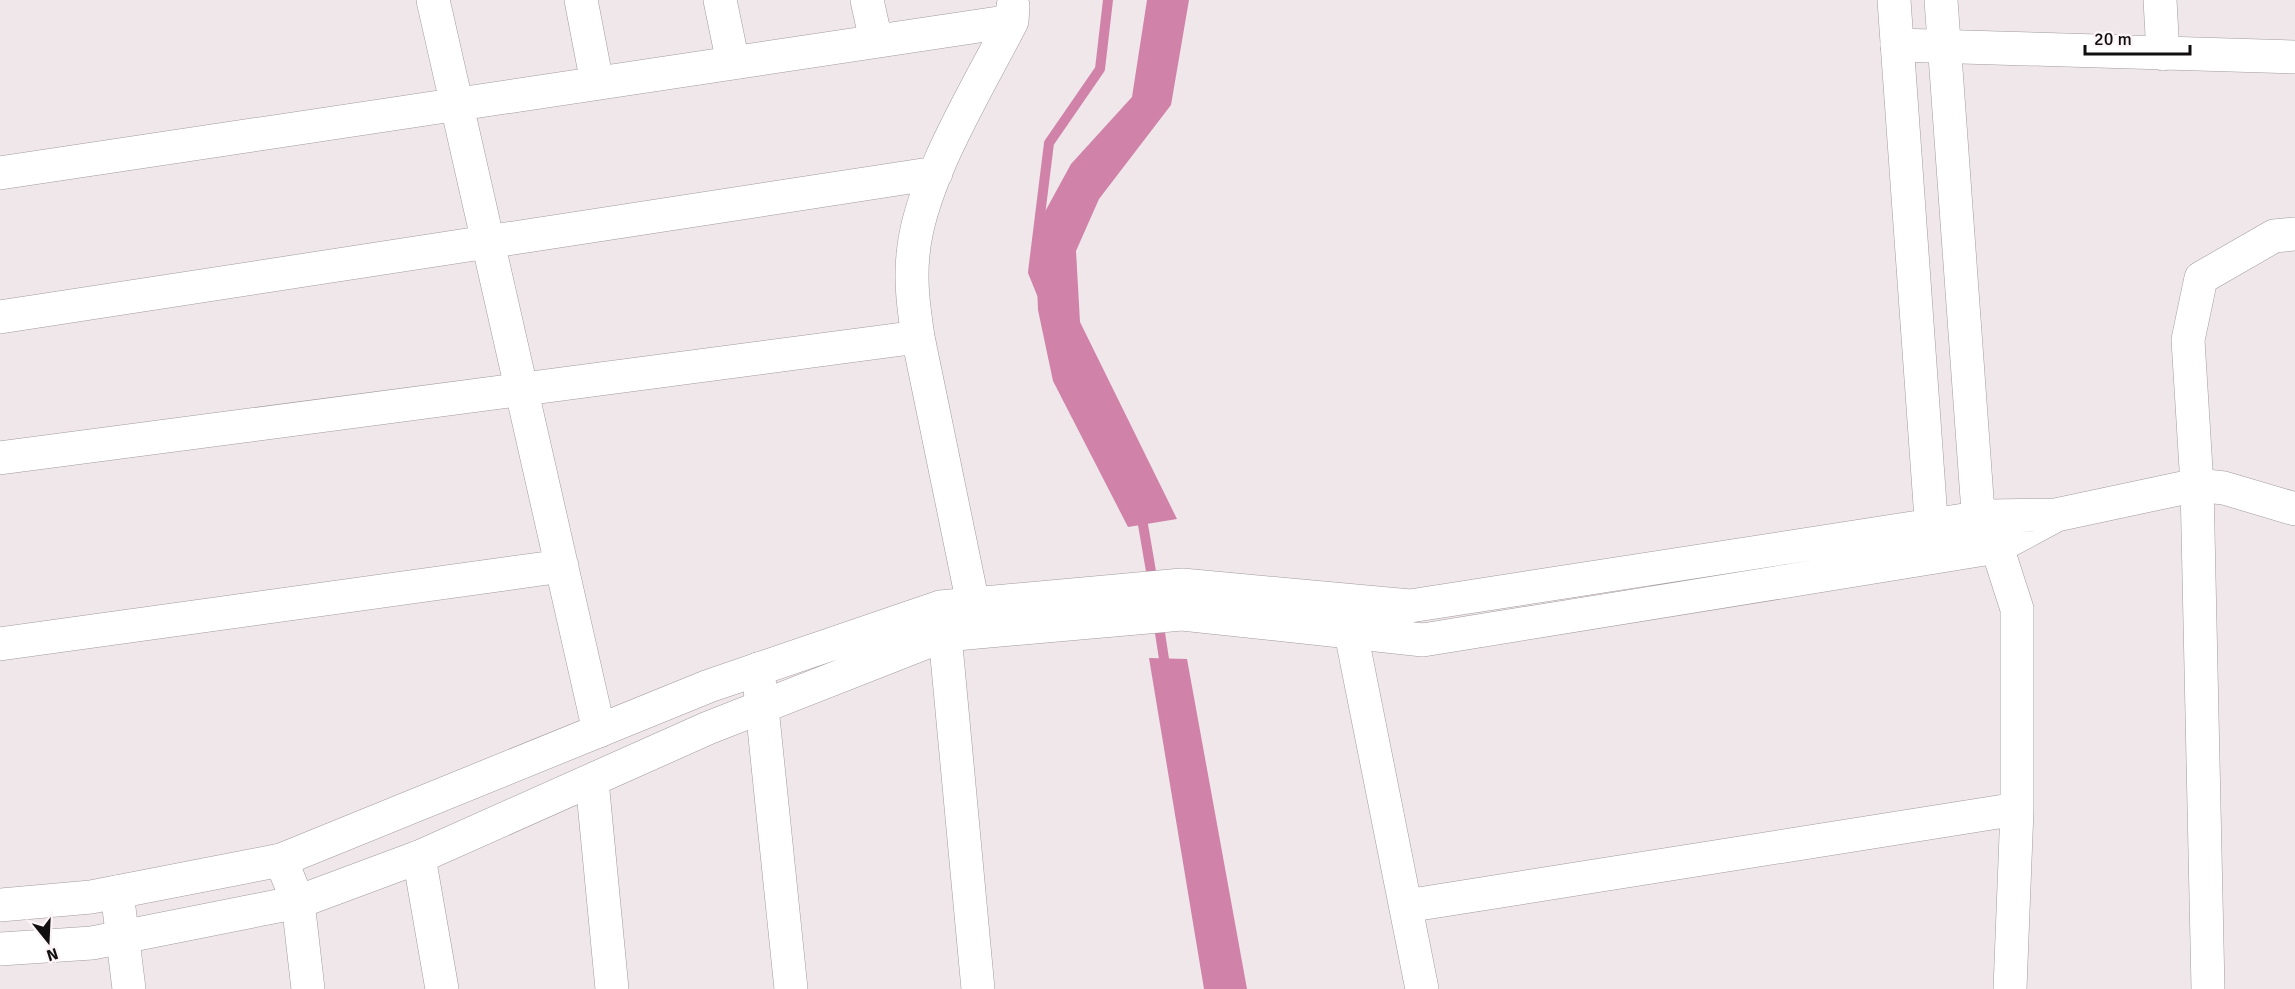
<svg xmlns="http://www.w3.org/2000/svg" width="2295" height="989" font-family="Signika,sans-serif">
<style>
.water{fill:#d082a9}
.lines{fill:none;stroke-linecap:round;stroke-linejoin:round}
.stream{stroke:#d082a9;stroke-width:10}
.minor-casing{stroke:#a29a9e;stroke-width:34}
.tertiary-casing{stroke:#a29a9e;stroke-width:34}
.minor{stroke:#fff;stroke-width:33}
.tertiary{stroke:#fff;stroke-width:33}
</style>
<rect width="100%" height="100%" fill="#f0e7eb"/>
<path class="water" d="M1147,0H1189L1171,105L1099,199L1076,251L1080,322L1177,519L1128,527L1053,381L1038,310L1035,230L1071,164L1132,97Z
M1149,658L1187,659L1247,989H1204Z"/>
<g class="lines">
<path class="stream" d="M1042,294L1033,272L1049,143L1100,69L1108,0
M1141,513L1153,583
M1158,620L1166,672"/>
<defs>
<path id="minor" d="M433,0L599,731
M581,0L597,83
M720,0L733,63
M867,0L876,41
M2160,0L2163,54
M1897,45L2295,57
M0,173L1012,21
M0,317L936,173
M0,458L918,337
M1997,547L2017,609V809L2010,989
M973,604L918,337C914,310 910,283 913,255C919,182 978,88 1012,21L1013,6
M1351,633L1422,989
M945,635L978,989
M0,644L562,566
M758,669L791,989
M592,781L612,989
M419,857L442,989
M281,860L298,902L308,989
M117,892L129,989
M1406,906L2017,809
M2208,989L2197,485L2188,340L2201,278L2274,236L2295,234"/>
<path id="tertiary" d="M1894,0L1933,547
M1941,0L1980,540
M0,905L91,897L281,860L709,686L940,607L1182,585L1410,606L1990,516L2056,515L2197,485L2224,488L2295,509
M0,949L92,943L298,902L419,857L708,728L945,635L1182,614L1423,640L1997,547L2053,517"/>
</defs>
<use href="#minor" class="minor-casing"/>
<use href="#tertiary" class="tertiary-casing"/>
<use href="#minor" class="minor"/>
<use href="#tertiary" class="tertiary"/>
</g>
<g transform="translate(48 941) rotate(162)" stroke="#fdf4f8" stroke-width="4.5" paint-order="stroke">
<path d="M0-4.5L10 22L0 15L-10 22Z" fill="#110e0f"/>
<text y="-9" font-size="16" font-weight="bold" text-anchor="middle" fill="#110e0f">N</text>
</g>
<path d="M2085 45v9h105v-9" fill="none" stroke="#110e0f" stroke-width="3"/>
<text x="2094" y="45" font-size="18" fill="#110e0f" stroke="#fdf4f8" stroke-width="4.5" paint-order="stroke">20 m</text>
</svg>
